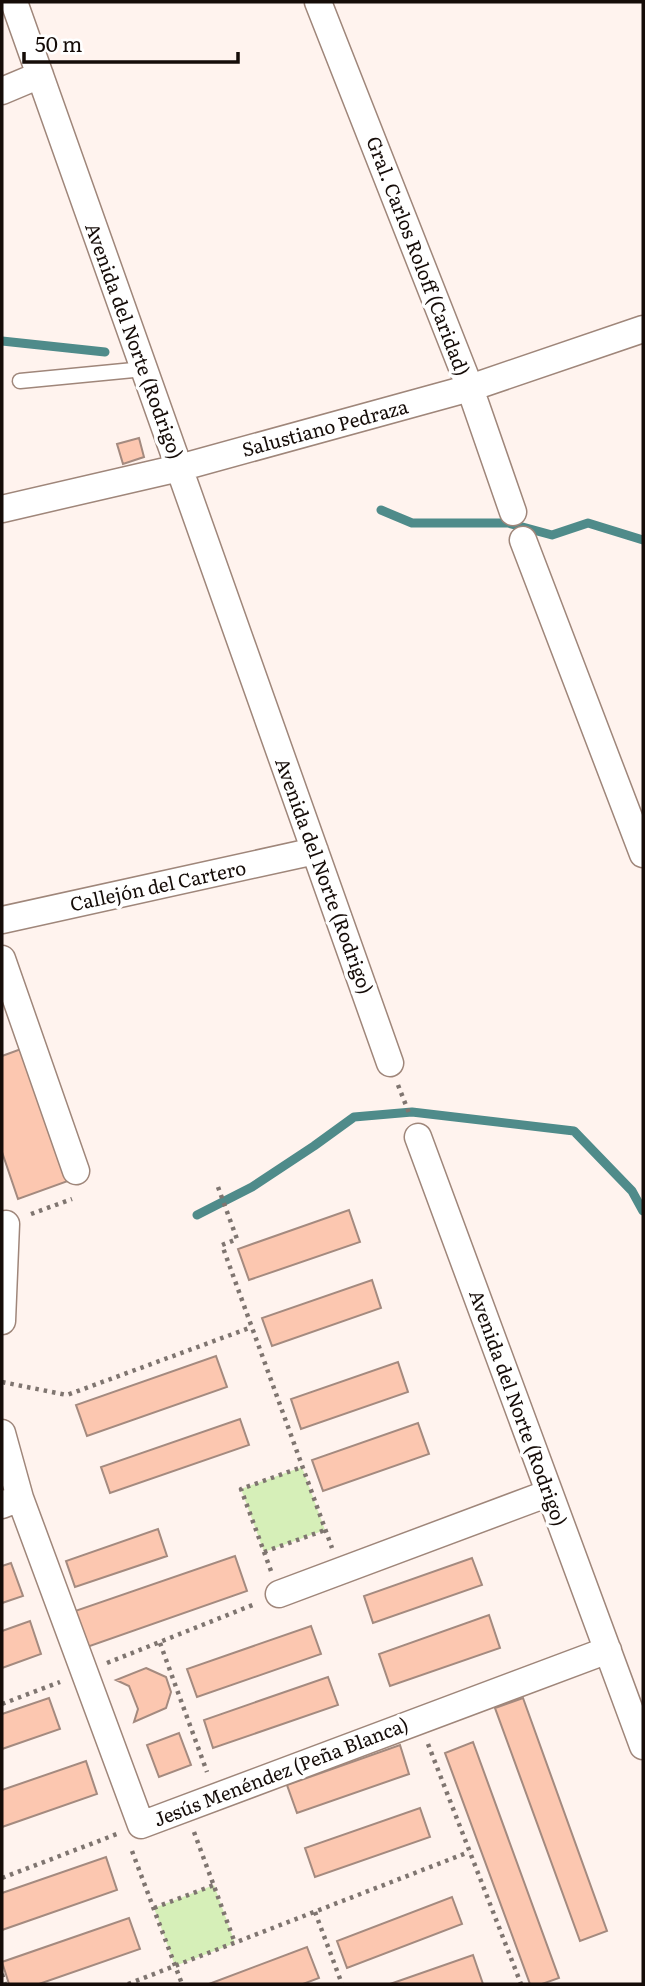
<svg xmlns="http://www.w3.org/2000/svg" width="645" height="1986" font-family="Literata,serif">
<style>
.green{fill:#d6efb8}
.lines{fill:none;stroke-linecap:round;stroke-linejoin:round}
.stream{stroke:#4f8b8a;stroke-width:9}
.building{fill:#fcc7b0;stroke:#a48a7f;stroke-width:2}
.service-casing{stroke:#9f867a;stroke-width:17}
.minor-casing{stroke:#9f867a;stroke-width:29}
.path{stroke:#7f7570;stroke-width:4.5;stroke-dasharray:3.5 5;stroke-linecap:butt}
.service{stroke:#fff;stroke-width:14}
.minor{stroke:#fff;stroke-width:26}
.labels{text-anchor:middle;stroke-width:7;stroke-linejoin:round;paint-order:stroke}
.street-label{font-size:19px;fill:#150c08;stroke:#fff}
</style>
<rect width="100%" height="100%" fill="#fff3ee"/>
<path class="green" d="M302,1467L325,1530L264,1552L241,1489Z
M214,1885L235,1943L175,1966L154,1908Z"/>
<g class="lines">
<path class="stream" d="M2,341L105,352
M381,510L412,523H508L552,535L588,523L643,540
M197,1215L252,1187L314,1146L354,1117L412,1112L574,1131L632,1191L643,1211"/>
</g>
<path class="building" d="M139,438L144,457L123,464L117,444Z
M21,1049L68,1181L18,1199L2,1152V1056Z
M349,1210L360,1242L249,1280L238,1249Z
M372,1280L381,1308L272,1346L262,1318Z
M216,1356L227,1387L87,1436L76,1405Z
M398,1362L408,1392L301,1429L291,1399Z
M240,1419L249,1445L110,1493L101,1467Z
M418,1423L429,1454L323,1491L312,1460Z
M158,1529L167,1556L75,1587L66,1561Z
M235,1556L247,1591L87,1647L75,1611Z
M472,1558L482,1585L373,1623L364,1596Z
M11,1563L23,1596L2,1603V1566Z
M489,1615L500,1648L390,1686L379,1654Z
M30,1621L41,1654L2,1668V1631Z
M311,1626L321,1654L197,1697L187,1669Z
M146,1668L166,1677L171,1692L166,1708L134,1722L138,1709L129,1686L116,1680Z
M328,1677L338,1705L213,1748L204,1720Z
M49,1698L60,1729L2,1749V1714Z
M523,1698L607,1931L580,1941L495,1708Z
M179,1733L191,1765L159,1777L147,1745Z
M473,1742L559,1978L542,1984H530L445,1753Z
M400,1745L409,1774L297,1813L287,1785Z
M86,1761L97,1794L2,1827V1790Z
M420,1808L430,1837L315,1877L305,1848Z
M106,1857L117,1890L2,1930V1893Z
M452,1897L462,1924L347,1968L337,1941Z
M129,1918L140,1949L39,1984H9L2,1962Z
M307,1947L319,1978L303,1984H209Z
M473,1955L483,1984H390Z"/>
<g class="lines">
<defs>
<path id="service" d="M20,381L144,369"/>
<path id="minor" d="M14,2L390,1063
M318,2L470,388L513,512
M2,91L40,75
M2,509L179,468L470,388L643,329
M523,540L643,854
M2,920L315,851
M2,959L76,1171
M418,1137L643,1746
M2,1321L6,1224
M2,1433L20,1498
M2,1505L20,1498L141,1825L608,1650
M279,1594L549,1493"/>
</defs>
<use href="#service" class="service-casing"/>
<use href="#minor" class="minor-casing"/>
<path class="path" d="M398,1085L409,1113
M218,1187L237,1239L222,1245L332,1548
M31,1214L72,1199
M2,1382L67,1395L252,1327
M264,1552L325,1530
M271,1571L241,1489L302,1467
M160,1643L207,1772
M107,1663L255,1604
M2,1704L60,1682
M428,1744L521,1984
M194,1832L235,1943
M132,1851L182,1984
M2,1878L117,1834
M154,1908L214,1885
M315,1912L342,1984
M2,1974L5,1984
M128,1984L469,1852"/>
<use href="#service" class="service"/>
<use href="#minor" class="minor"/>
</g>
<g class="labels">
<g class="street-label">
<text transform="translate(418 256) rotate(69)" y="7">Gral. Carlos Roloff (Caridad)</text>
<text transform="translate(134 341) rotate(70)" y="7">Avenida del Norte (Rodrigo)</text>
<text transform="translate(325 428) rotate(-15)" y="7">Salustiano Pedraza</text>
<text transform="translate(324 876) rotate(70)" y="7">Avenida del Norte (Rodrigo)</text>
<text transform="translate(158 886) rotate(-12)" y="7">Callejón del Cartero</text>
<text transform="translate(518 1408) rotate(70)" y="7">Avenida del Norte (Rodrigo)</text>
<text transform="translate(281 1772) rotate(-21)" y="7">Jesús Menéndez (Peña Blanca)</text>
</g>
</g>
<rect width="645" height="1986" fill="none" stroke="#150c08" stroke-width="7"/>
<path d="M24 52v10h214v-10" fill="none" stroke="#150c08" stroke-width="3.5"/>
<text x="35" y="52" font-size="21" fill="#150c08" stroke="#ffffff" stroke-width="5" paint-order="stroke">50 m</text>
</svg>
